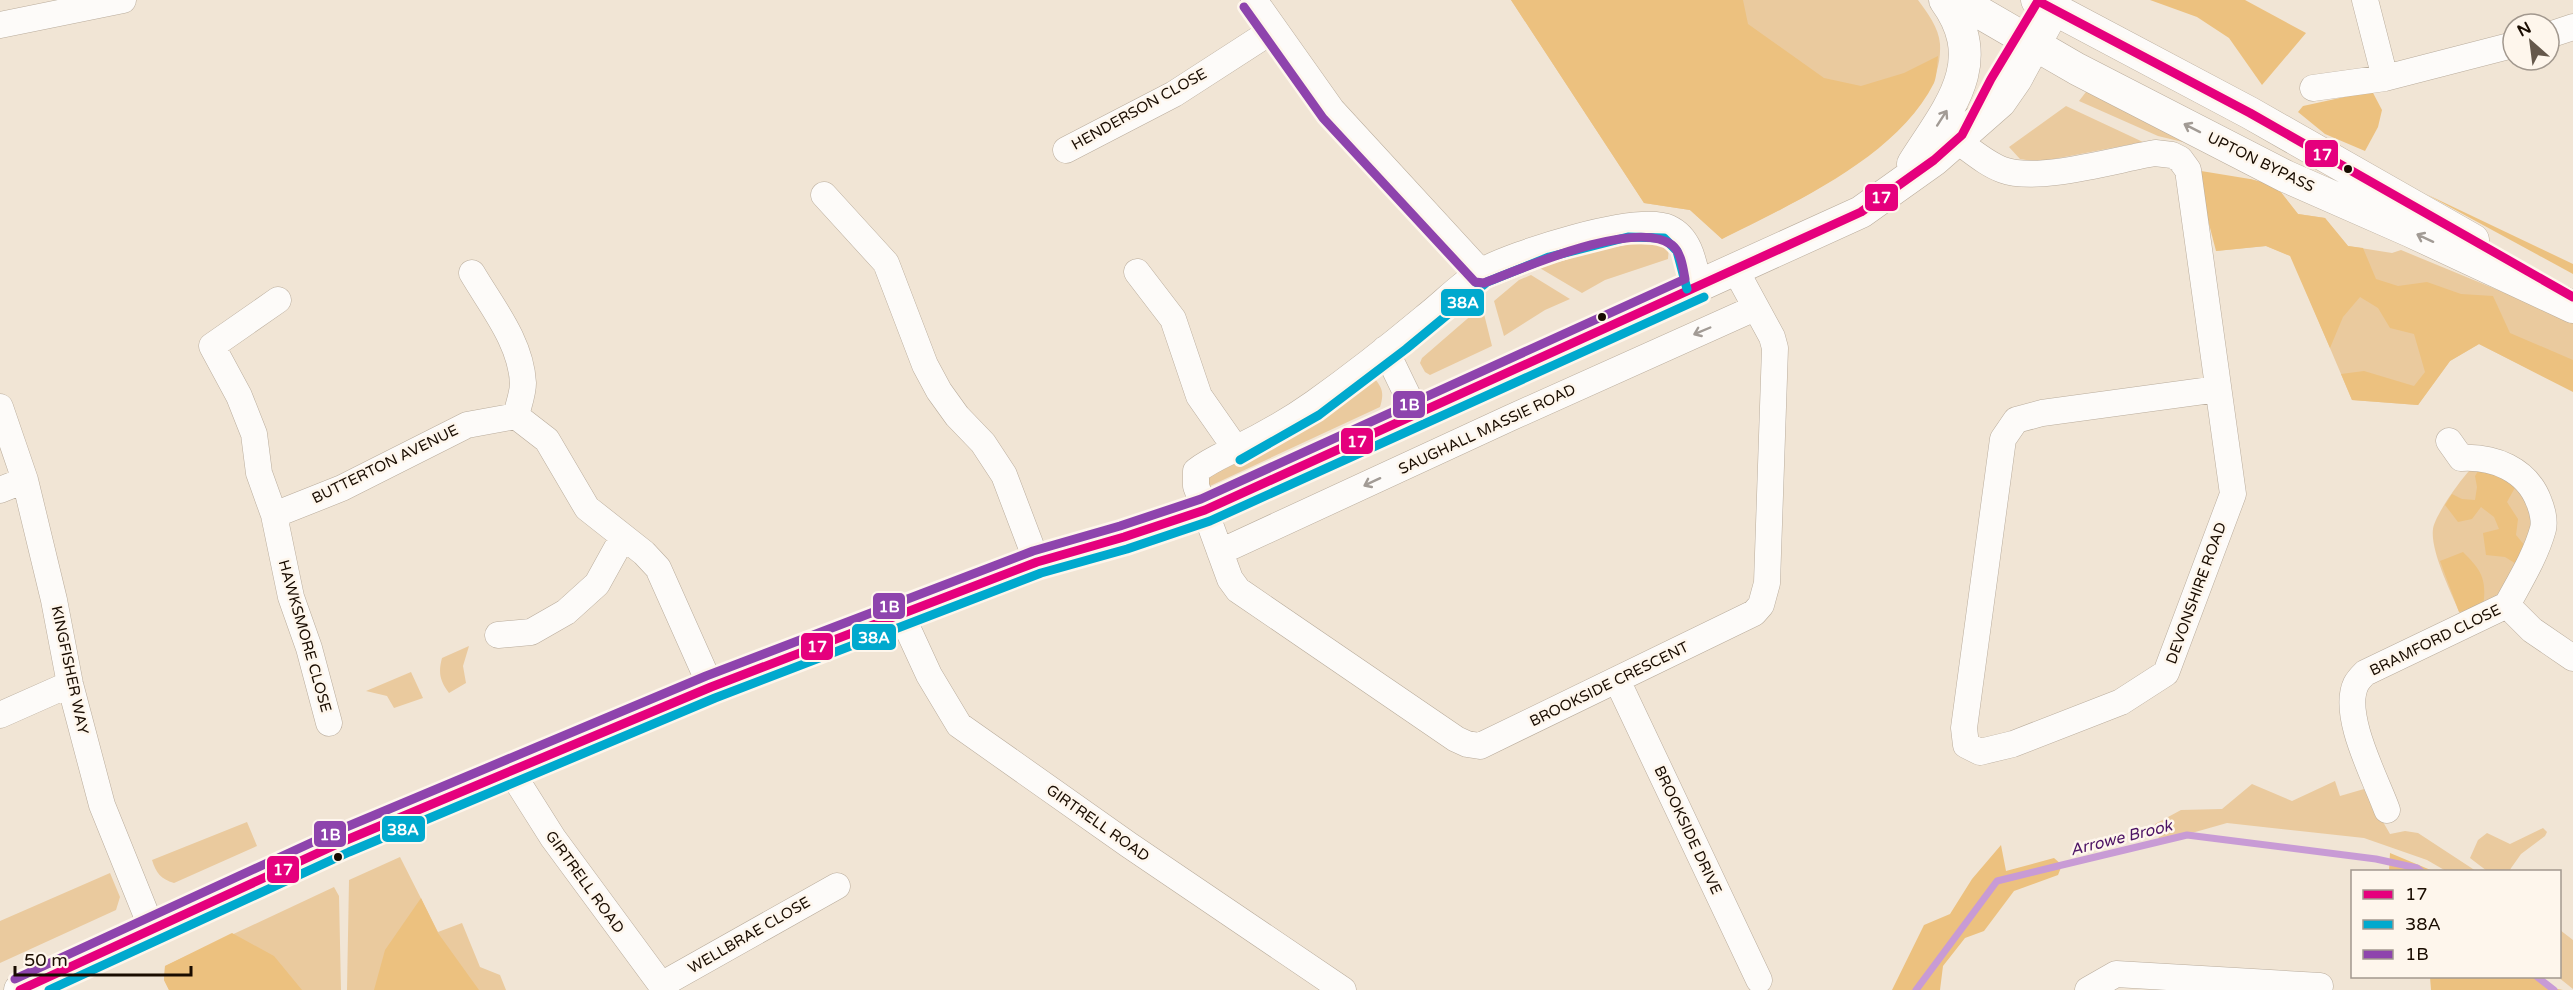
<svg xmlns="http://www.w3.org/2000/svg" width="2573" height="990" font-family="'Varela Round',sans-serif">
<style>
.green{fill:#eaca9e}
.forest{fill:#ecc17f}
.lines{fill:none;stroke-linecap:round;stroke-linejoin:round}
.stream{stroke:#c89bd5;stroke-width:7}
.minor-casing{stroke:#b9ac9c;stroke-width:27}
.major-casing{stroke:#b9ac9c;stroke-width:33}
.minor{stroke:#fdfbf9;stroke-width:26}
.major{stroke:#fdfbf9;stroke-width:32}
.bus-1-casing{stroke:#fef6ec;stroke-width:14}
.bus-2-casing{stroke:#fef6ec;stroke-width:14}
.bus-3-casing{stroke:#fef6ec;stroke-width:14}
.bus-1{stroke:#e5007d;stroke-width:9}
.bus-2{stroke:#00a9ce;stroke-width:9}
.bus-3{stroke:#8e44ad;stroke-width:9}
.oneway{stroke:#a29b95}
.bus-dot{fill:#190c00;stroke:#fef6ec;stroke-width:2}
.labels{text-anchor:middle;stroke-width:5;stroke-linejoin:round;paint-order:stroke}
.street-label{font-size:15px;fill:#190c00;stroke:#fef6ec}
.water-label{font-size:16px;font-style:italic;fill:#4b1163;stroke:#fef6ec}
.line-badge{stroke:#fef6ec;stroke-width:2}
.badge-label{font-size:16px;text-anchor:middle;font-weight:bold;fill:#fff}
</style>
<rect width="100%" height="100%" fill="#f1e5d5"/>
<path class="green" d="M1511,0H1918C1927,12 1939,28 1940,44C1945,135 1790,205 1722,239L1690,210L1644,203Z
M2089,88L2187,143L2158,136L2079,101Z
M2066,106L2143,142L2038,162L2020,159L2009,147Z
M2250,179L2276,186L2298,214L2325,218L2348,246L2392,253L2401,250L2573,321V391L2479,344L2450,361L2418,405L2352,400L2291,256L2266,246L2216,251Z
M1641,237L1669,247L1668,259L1605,280L1582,293L1533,264L1556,250Z
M1531,275L1570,299L1545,310L1504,336L1494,301L1519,280Z
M1482,306L1492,346L1430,375L1425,372L1420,363L1422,358Z
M1364,377L1374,378C1383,388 1384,394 1380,407L1210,486L1207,479L1210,472L1298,430Z
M2473,467L2525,492L2533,518L2532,535L2496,600L2461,616C2452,594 2430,551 2433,529C2435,515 2462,477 2473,467Z
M469,646L463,666L466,683L449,693C440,681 438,673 442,658Z
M411,672L423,698L394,708L387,696L366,691Z
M2335,781L2340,796L2364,789L2390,834L2405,831L2418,833L2476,871H2446L2427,860L2364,838L2227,823L2160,842L2155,824L2181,810L2222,809L2252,784L2292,801Z
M247,822L257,846L174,883C161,879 156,873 152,860Z
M2543,828L2547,832L2545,836L2521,854L2509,871H2487L2470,858L2478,840L2487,833L2510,844Z
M400,857L438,932L462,923L480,967L500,975L506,990H347L349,880Z
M110,873L120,897L116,910L0,963V921Z
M334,887L339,896L341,990H169L164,980L165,966Z
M2560,930L2573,940V989L2558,977L2560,976Z"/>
<path class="forest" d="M1511,0H1743L1748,24L1824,78L1861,86L1904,73L1938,56C1937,65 1937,76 1934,83C1896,158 1793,203 1722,239L1690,210L1644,203Z
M2150,0H2245L2306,33L2262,85L2229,38L2197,17Z
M2372,91L2382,110L2378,127L2365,151L2325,134L2298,112L2303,106Z
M2195,170L2250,179L2276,186L2298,214L2325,218L2348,246L2363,248L2376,279L2398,286L2427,282L2461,294L2493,296L2510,333L2573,360V392L2479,344L2450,361L2418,405L2352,400L2341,374L2364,371L2414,386L2425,372L2414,334L2390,328L2378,308L2360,297L2343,317L2330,348L2290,256L2266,246L2216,251Z
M2426,194L2573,264V274Z
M2483,463L2517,484L2507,502L2518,519L2516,535L2526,547L2518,565L2505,557L2486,555L2483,533L2499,529L2494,517L2481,507L2472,519L2458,522L2445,505L2452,494L2462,499L2475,500L2477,487L2475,476Z
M2463,552C2482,571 2487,579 2483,607L2459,612L2440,561Z
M2001,845L2006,871L2054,858L2062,865L2058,875L2014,891L1984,931L1965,938L1943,966L1940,990H1892L1924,925L1950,914L1972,879Z
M2390,853L2433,871H2389Z
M421,898L438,933L479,990H374L385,950Z
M232,933L274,956L302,990H169L164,980L165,966Z
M2430,977H2536L2552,988L2563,990H2431Z"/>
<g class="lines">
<path class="stream" d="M2536,976L2554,990
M1916,990L1997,881L2062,865L2187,835L2376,859L2417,868L2422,872"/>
<defs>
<path id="minor" d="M1254,0L1332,110L1481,272
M2365,0L2385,78
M0,25L123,0
M2549,35L2573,27
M2313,88L2385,78L2513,45
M1956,140C1971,150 1986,164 2003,170C2038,183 2118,159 2155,153L2172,155L2180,159L2188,170L2233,494L2166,673L2121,702L2013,744L1980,752L1966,745L1964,728L2003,439L2016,420L2042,413L2218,389
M1066,150L1174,94L1273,30
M824,195L886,263L925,365L939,391L957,416L983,443L1004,475L1037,562
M1137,272L1173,319L1199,396L1236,449
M472,273C492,307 521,342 523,383C523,394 518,406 516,416
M1699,286C1694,265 1691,238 1669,228C1638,213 1512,254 1482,271C1462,283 1443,303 1425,317C1389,347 1352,376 1314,403C1290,420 1262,436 1235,449C1221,456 1209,461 1196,471V486L1230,579L1238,590L1456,739L1467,744L1480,746L1754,613L1761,605L1767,583L1775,348L1772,337L1735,269
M278,300L212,346L239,396L254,434L259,473L274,515L291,597L309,648L329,723
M1385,349L1416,413
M0,407L25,480L54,600L70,684L102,805L152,929
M2449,441L2461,458C2493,456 2527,469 2539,502C2542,509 2545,521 2543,529C2536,555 2520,581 2507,605
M0,490L25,480
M274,515L342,488L467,425L516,416L547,440L587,508L644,553L658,568L711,687
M1220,552L1510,418L1755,308
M2507,605L2532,630L2573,658
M900,612L929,675L959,725L1129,845L1343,990
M498,635L531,632L566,612L597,584L623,537
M1617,680L1759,980
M0,715L70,684
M510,770L553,838L665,990
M2387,810C2376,779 2341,715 2356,684C2358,680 2362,676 2365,673L2507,605
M661,985L837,886
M2088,990L2116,974L2320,986"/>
<path id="major" d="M1958,0L2077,69L2285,176L2410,231L2573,307
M2037,0L2250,113L2473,240
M1913,164C1947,110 1991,63 1945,0
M20,990L344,841L711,687L1037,562L1124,537L1205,510L1861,212L1934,160L2000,102L2016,79L2054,9"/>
</defs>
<use href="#minor" class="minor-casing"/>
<use href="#major" class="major-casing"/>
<use href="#minor" class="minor"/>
<use href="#major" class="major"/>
<defs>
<path id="bus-1" d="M20,990L344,841L711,687L1037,562L1124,537L1205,510L1861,212L1934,160L1962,135L1991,79L2038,1L2250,113L2573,297"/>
<path id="bus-2" d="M1240,460L1319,415L1406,349L1487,282L1549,257L1628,237L1664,238L1677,251L1687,289
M49,990L349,852L715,698L1041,573L1127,549L1210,521L1704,297"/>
<path id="bus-3" d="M15,979L339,830L706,676L1033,551L1120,526L1201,499L1685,279C1683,268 1681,252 1672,245C1636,218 1523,268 1484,283L1475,282L1323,118L1244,7"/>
</defs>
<use href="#bus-1" class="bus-1-casing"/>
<use href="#bus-2" class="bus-2-casing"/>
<use href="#bus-3" class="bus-3-casing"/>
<use href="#bus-1" class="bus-1"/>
<use href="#bus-2" class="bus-2"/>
<use href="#bus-3" class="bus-3"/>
</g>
<defs><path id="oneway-shaft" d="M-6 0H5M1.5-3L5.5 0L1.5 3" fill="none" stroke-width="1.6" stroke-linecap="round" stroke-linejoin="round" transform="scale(1.5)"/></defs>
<g class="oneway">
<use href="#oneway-shaft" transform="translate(1942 118) rotate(-57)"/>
<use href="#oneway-shaft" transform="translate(2192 128) rotate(-153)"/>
<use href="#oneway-shaft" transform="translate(2425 238) rotate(-155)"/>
<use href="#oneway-shaft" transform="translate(1702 331) rotate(157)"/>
<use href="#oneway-shaft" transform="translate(1372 482) rotate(155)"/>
</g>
<g class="bus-dot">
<circle cx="2348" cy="169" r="5"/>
<circle cx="1602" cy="317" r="5"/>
<circle cx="338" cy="857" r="5"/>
</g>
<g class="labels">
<g class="street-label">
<text transform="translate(1139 109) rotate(-29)" y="5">HENDERSON CLOSE</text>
<text transform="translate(2261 162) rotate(26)" y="5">UPTON BYPASS</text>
<text transform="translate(1487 429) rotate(-25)" y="5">SAUGHALL MASSIE ROAD</text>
<text transform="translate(385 464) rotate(-26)" y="5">BUTTERTON AVENUE</text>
<text transform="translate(2196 593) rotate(-70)" y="5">DEVONSHIRE ROAD</text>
<text transform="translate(305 636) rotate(74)" y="5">HAWKSMORE CLOSE</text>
<text transform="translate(2435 640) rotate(-26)" y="5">BRAMFORD CLOSE</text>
<text transform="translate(70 670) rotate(78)" y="5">KINGFISHER WAY</text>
<text transform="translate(1609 684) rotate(-26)" y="5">BROOKSIDE CRESCENT</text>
<text transform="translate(1098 823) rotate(35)" y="5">GIRTRELL ROAD</text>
<text transform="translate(1688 830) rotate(65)" y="5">BROOKSIDE DRIVE</text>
<text transform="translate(585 882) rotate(54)" y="5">GIRTRELL ROAD</text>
<text transform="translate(749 935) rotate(-30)" y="5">WELLBRAE CLOSE</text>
</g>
<g class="water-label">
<text transform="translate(2121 837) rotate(-14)" y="6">Arrowe Brook</text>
</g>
</g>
<g class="line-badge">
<rect x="2304" y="139" width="35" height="29" rx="6" fill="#e5007d"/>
<rect x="1864" y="183" width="35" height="29" rx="6" fill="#e5007d"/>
<rect x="1440" y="288" width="45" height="29" rx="6" fill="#00a9ce"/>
<rect x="1392" y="390" width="34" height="29" rx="6" fill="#8e44ad"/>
<rect x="1340" y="427" width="34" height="28" rx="6" fill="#e5007d"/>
<rect x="872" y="592" width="34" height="28" rx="6" fill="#8e44ad"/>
<rect x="851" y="623" width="46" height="28" rx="6" fill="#00a9ce"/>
<rect x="800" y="632" width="34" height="29" rx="6" fill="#e5007d"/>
<rect x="381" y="815" width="45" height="28" rx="6" fill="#00a9ce"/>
<rect x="313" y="820" width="34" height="28" rx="6" fill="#8e44ad"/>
<rect x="266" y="855" width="34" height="29" rx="6" fill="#e5007d"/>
</g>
<g class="badge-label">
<text x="2322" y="160">17</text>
<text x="1881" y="203">17</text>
<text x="1463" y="308">38A</text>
<text x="1409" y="410">1B</text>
<text x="1357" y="447">17</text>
<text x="889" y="612">1B</text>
<text x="874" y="643">38A</text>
<text x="817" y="652">17</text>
<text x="403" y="835">38A</text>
<text x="330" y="840">1B</text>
<text x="283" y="875">17</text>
</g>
<rect x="2351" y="870" width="210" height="108" fill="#fef6ec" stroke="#a2988e" stroke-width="1.5"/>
<rect x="2363" y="890" width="30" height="9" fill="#e5007d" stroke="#a2988e" stroke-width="1.5"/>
<text x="2405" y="900" font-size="18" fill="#190c00">17</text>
<rect x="2363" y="920" width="30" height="9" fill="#00a9ce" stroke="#a2988e" stroke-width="1.5"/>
<text x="2405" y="930" font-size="18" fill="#190c00">38A</text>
<rect x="2363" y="950" width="30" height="9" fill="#8e44ad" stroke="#a2988e" stroke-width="1.5"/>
<text x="2405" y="960" font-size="18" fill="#190c00">1B</text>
<g transform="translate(2531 42) rotate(332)"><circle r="28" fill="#fef6ec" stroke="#a2988e" stroke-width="1.5"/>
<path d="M0-4.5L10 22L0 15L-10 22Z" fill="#65584b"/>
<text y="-9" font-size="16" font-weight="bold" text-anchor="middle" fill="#190c00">N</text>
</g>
<path d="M15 966v9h176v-9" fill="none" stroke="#190c00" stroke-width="3"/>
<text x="24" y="966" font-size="18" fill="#190c00" stroke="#fef6ec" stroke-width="4.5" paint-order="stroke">50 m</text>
</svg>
